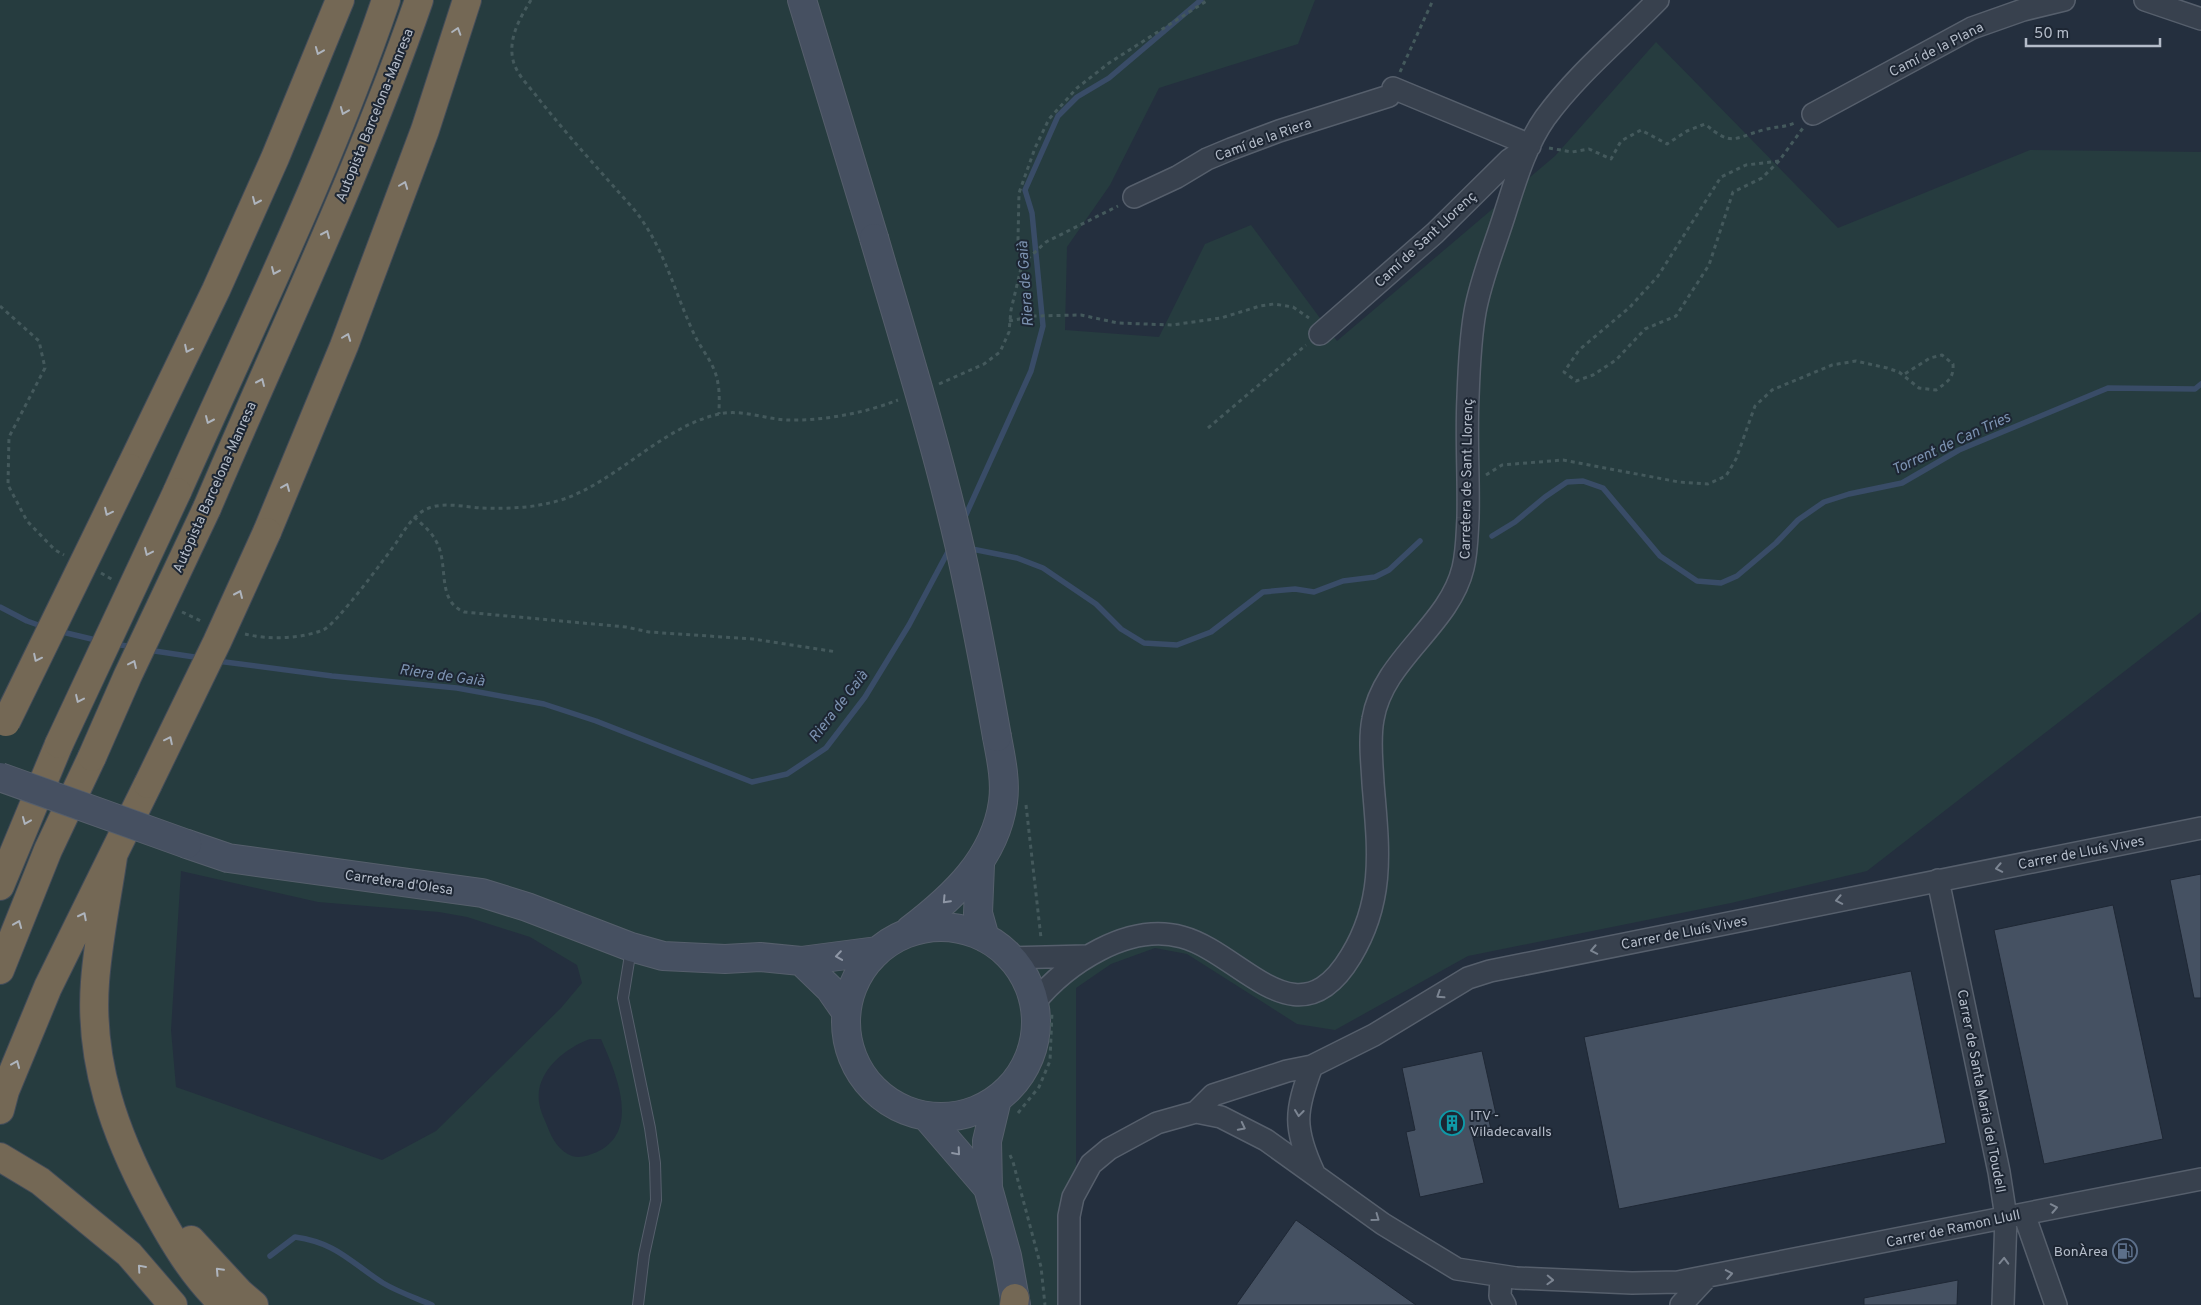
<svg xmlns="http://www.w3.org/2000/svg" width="2201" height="1305" font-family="Overpass,sans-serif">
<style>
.green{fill:#263c3f;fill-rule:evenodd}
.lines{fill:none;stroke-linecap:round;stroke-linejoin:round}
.stream{stroke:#394c67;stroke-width:5.5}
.building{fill:#455162;stroke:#1f2835}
.lane-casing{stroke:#565f6c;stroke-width:12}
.street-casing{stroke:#565f6c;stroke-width:24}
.secondary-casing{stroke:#565f6c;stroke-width:30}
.highway-casing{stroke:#434c59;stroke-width:30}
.path{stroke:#44595c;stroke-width:3;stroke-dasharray:4 4;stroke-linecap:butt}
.lane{stroke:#38414e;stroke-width:10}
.street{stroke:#38414e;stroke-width:21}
.secondary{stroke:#465061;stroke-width:28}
.highway{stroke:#746855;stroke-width:28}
.secondary-bridge-casing{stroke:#565f6c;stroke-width:30;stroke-linecap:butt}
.highway-bridge-casing{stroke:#434c59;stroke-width:30;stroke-linecap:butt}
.secondary-bridge{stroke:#465061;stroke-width:28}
.highway-bridge{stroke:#746855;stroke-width:28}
.oneway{stroke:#aeb4bd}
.oneway2{stroke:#7c8592}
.oneway3{stroke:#8e96a5}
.labels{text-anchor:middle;stroke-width:4;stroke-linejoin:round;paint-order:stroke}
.street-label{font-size:14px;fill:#b4bcc9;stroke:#1d2633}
.poi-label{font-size:14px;fill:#b4bcc9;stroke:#1d2633;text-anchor:start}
.water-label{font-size:15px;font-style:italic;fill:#7c92b1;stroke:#1d2633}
</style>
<rect width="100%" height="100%" fill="#242f3e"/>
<path class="green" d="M0,0H1315L1298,44L1159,88L1110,185L1067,247L1065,330L1159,337L1205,244L1251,225L1337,341L1555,156L1656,42L1838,228L2030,150L2201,152V612L1867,871L1731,903L1468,956L1335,1030L1297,1024L1187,954L1155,948L1111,964L1076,988V1305H0ZM181,871L318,902L439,912L467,917L530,937L577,965L582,983L561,1008L436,1131L382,1160L176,1087L171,1030ZM590,1039H601C615,1071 642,1131 597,1152C589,1155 580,1159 572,1156C560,1152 552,1139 548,1128C545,1120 540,1111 539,1102C535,1072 565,1048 590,1039Z"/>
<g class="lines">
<path class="stream" d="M964,519L1031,371L1043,326L1032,213L1025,190L1058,116L1077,97L1109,78L1201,0
M1492,536L1515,522L1545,497L1567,482L1583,481L1603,488L1660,556L1697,581L1721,583L1737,576L1776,543L1798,520L1824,502L1849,494L1902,483L1959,450L2108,388L2195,389L2201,384
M967,548L1017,558L1043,568L1096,604L1121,629L1144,643L1177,645L1211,632L1263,592L1295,589L1314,592L1343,581L1375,577L1389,570L1420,541
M0,607L27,621L44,627
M58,631L100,641
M114,644L134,647
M148,650L201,658
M217,661L332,676L457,688L544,704L596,721L752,782L787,774L826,748L865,697L909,625L950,548
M270,1256L295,1237C337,1243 350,1262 383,1283C398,1292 416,1298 432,1305"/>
</g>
<path class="building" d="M2201,874V998H2194L2170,880Z
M2113,905L2163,1139L2044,1164L1994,930Z
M1911,971L1946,1143L1619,1209L1584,1037Z
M1482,1051L1496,1114L1488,1116L1492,1134L1473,1138L1484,1183L1420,1197L1406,1132L1415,1130L1402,1068Z
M1296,1220L1416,1305H1236Z
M1958,1280L1957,1305H1864V1298Z"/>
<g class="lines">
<defs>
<path id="lane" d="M631,949L623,998L650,1128L655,1163L656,1200L644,1255L638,1305"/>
<path id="street" d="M2145,0L2201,19
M1393,88L1530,145
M1813,114L1972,28L2023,10L2064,0
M1134,197L1177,177L1207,159L1231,149L1279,131L1389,96
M1320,334L1435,233L1509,160L1530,146
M1938,880L1999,1172L2006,1217L2003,1305
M1011,958L1086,956
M1034,1003C1066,964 1128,922 1182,937C1242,953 1297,1046 1351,956C1386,898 1378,846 1373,783C1372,762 1369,740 1373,719C1383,659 1449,626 1463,568C1467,552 1467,535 1468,518C1469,478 1466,438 1468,397C1469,369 1470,340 1475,312C1481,278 1496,243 1506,210C1516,179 1526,145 1545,118C1577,74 1620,39 1658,0
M1312,1066C1295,1111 1293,1128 1314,1173
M1196,1112L1213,1095L1287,1071L1312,1066L1374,1035L1468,978L1490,971L2201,828
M2024,1214L2056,1305
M1501,1277L1500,1296L1505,1305
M1069,1305V1216L1073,1197L1091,1164L1109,1149L1157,1123L1196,1112L1221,1117L1266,1140L1383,1224L1457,1269L1516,1278L1632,1283L1678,1282L2201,1179
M1681,1305L1706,1278"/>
<path id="secondary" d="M802,0L874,238
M187,844L228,858L482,893L527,907L631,947L663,956L725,959L760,957L801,961L877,951
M980,865L978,913L985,938
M846 1022a95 95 0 1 1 190 0a95 95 0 1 1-190 0Z
M910,930C953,897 995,859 1003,802C1006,781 1001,758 997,737
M801,961L830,989L846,1012
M997,1099L987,1141L988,1188L1007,1256L1016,1305
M926,1116L988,1188"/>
<path id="highway" d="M130,468L216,290L275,158L340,0
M177,492C249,330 329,168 386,0
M207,508C279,339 359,173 419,0
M267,532L344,346L425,130L467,0
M113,857C107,898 98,940 95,982C89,1062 115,1134 152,1203C172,1240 193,1276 224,1305
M0,886L59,744
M0,970L48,850L92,757
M0,1110L5,1091L48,987L148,784
M0,1157L40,1181L129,1254L173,1305
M191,1240L240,1293L254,1305
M1014,1305L1015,1298"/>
</defs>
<use href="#lane" class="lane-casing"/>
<use href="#street" class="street-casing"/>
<use href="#secondary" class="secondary-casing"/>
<use href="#highway" class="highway-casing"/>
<path class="path" d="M531,0C520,18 508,38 513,60C516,74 529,86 538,98C568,136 600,171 632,207C664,245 674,292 695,336C703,352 716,366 718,384C720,394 719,405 719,414
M1400,72L1433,0
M1549,148L1572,152L1589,149L1611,159L1621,141L1641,130L1667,144L1687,131L1705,124C1732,147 1734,138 1763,130C1776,126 1784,128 1797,122
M1779,161L1746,165L1721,177L1658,276L1630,307L1579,350L1564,372L1576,381L1593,375L1616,360L1645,329L1676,316L1709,265L1733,192L1762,178L1779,161L1803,128
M1022,264L1018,240L1019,193L1035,148L1049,119L1077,88L1109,63L1208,0
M0,306L39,341L45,368L9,437L8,485L27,521L55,550L64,555
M1009,321L1035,316L1081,315L1118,323L1172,325L1221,318L1260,306L1274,304L1293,307L1309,318
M939,384L984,364L1000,352L1009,332L1011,310L1022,264L1046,242L1118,206
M1208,428L1306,345
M1486,475L1502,465L1563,460L1679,482L1708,484L1726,476L1736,459L1755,406L1772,390L1832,365L1856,361L1887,368L1899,372L1919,388L1936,390C1947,382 1954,379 1953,364L1942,355L1930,358L1903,375
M414,517C423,525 432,532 437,543C449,566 436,600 464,612L626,627L649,632L753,639L837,652
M101,573L113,580
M182,612L203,622
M245,634C269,640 300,639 323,630C335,626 386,557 396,543C405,530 413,514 429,508C445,502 465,507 481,508C510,509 536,508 564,499C618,480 662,427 719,414C742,409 765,419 787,420C823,421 865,413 898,400
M1026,805L1041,938
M1018,1113L1039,1087L1050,1061L1052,1012
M1010,1155L1013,1162L1041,1267L1045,1305"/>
<use href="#lane" class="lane"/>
<use href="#street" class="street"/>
<use href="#secondary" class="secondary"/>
<use href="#highway" class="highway"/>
<defs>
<path id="secondary-bridge" d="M874,238C904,341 936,443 960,548C974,611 986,674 997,737
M0,777L187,844"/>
<path id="highway-bridge" d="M6,722L130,468
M59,744L177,492
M92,757L128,675L207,508
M148,784L217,642L267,532"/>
</defs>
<use href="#secondary-bridge" class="secondary-bridge-casing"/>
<use href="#highway-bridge" class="highway-bridge-casing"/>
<use href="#secondary-bridge" class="secondary-bridge"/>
<use href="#highway-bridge" class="highway-bridge"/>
</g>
<defs><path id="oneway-chevron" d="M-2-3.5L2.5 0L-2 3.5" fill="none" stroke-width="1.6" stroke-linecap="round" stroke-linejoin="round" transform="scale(1.25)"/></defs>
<g class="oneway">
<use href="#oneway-chevron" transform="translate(457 31) rotate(-72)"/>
<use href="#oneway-chevron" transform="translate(319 51) rotate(112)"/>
<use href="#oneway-chevron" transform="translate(344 111) rotate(112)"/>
<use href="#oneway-chevron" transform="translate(404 185) rotate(-69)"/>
<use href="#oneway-chevron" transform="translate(256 201) rotate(114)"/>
<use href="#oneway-chevron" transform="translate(326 234) rotate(-66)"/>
<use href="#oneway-chevron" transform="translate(275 271) rotate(114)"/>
<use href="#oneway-chevron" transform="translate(347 337) rotate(-69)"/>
<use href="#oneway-chevron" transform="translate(188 349) rotate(116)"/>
<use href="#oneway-chevron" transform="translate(261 382) rotate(-66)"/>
<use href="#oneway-chevron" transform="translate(209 420) rotate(114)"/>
<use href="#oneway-chevron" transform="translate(286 487) rotate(-67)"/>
<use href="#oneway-chevron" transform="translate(108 512) rotate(116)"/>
<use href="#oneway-chevron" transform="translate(148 552) rotate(115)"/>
<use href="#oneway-chevron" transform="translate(239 594) rotate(-66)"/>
<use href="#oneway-chevron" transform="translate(37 658) rotate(116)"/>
<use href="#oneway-chevron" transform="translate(133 664) rotate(-65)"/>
<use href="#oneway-chevron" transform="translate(79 699) rotate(115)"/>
<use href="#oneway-chevron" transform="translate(169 740) rotate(-64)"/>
<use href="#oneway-chevron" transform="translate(26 821) rotate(113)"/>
<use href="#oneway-chevron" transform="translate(83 916) rotate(-63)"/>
<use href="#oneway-chevron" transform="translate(18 924) rotate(-68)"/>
<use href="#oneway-chevron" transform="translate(16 1064) rotate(-67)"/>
<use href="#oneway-chevron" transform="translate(141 1268) rotate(-131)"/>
<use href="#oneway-chevron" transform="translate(219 1271) rotate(-133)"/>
</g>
<g class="oneway2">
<use href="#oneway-chevron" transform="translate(1999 868) rotate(169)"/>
<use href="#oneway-chevron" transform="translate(1839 900) rotate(169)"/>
<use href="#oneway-chevron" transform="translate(1594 950) rotate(169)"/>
<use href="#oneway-chevron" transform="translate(1440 995) rotate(147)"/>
<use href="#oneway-chevron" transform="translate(1299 1113) rotate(97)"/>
<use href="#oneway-chevron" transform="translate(1242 1127) rotate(27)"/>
<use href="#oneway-chevron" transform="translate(2054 1208) rotate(-11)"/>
<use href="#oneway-chevron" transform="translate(1376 1218) rotate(36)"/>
<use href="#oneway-chevron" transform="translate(2004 1261) rotate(-88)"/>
<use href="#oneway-chevron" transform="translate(1729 1274) rotate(-10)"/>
<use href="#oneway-chevron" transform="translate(1550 1280) rotate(2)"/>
</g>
<g class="oneway3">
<use href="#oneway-chevron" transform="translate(946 900) rotate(133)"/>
<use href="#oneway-chevron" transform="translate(839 956) rotate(172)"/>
<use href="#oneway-chevron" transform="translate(957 1152) rotate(49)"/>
</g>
<defs>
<symbol id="building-ring" viewBox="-11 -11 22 22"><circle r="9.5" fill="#1d2633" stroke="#0f9aa8" stroke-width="1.5"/><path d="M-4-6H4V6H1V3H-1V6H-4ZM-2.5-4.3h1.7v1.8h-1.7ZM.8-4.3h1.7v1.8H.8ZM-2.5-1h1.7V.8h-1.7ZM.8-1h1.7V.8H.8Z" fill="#0f9aa8"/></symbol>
<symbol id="fuel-ring" viewBox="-11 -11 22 22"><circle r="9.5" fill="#1d2633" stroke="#5c6f8a" stroke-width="1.5"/><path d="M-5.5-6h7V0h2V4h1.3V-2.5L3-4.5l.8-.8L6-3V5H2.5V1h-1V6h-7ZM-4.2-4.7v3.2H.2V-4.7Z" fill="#5c6f8a"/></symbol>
</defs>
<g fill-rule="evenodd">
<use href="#building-ring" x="1438" y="1109" width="28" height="28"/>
<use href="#fuel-ring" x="2111" y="1237" width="28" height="28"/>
</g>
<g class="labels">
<g class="street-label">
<text transform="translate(1936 49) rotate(-27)" y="5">Camí de la Plana</text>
<text transform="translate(374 115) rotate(-68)" y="5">Autopista Barcelona-Manresa</text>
<text transform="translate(1263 139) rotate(-20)" y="5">Camí de la Riera</text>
<text transform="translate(1425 239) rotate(-43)" y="5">Camí de Sant Llorenç</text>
<text transform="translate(1466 479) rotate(-89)" y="5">Carretera de Sant Llorenç</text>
<text transform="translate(214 487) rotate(-66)" y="5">Autopista Barcelona-Manresa</text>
<text transform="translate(2081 852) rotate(-11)" y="5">Carrer de Lluís Vives</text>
<text transform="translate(399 882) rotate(8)" y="5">Carretera d'Olesa</text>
<text transform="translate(1684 932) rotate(-11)" y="5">Carrer de Lluís Vives</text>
<text transform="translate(1982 1091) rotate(79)" y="5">Carrer de Santa Maria del Toudell</text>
<text transform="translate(1953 1228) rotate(-12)" y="5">Carrer de Ramon Llull</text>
</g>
<g class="poi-label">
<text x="1470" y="1120">ITV -<tspan x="1470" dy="16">Viladecavalls</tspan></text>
<text x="2108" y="1256" text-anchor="end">BonÀrea</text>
</g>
<g class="water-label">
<text transform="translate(1025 284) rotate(-94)" y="5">Riera de Gaià</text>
<text transform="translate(1951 443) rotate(-25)" y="5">Torrent de Can Tries</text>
<text transform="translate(442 675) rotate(8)" y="5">Riera de Gaià</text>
<text transform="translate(838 706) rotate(-52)" y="5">Riera de Gaià</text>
</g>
</g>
<path d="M2026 38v8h134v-8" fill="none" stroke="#b4bcc9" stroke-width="2.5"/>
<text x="2034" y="38" font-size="15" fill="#b4bcc9" stroke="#1d2633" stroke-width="4" paint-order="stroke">50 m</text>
</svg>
